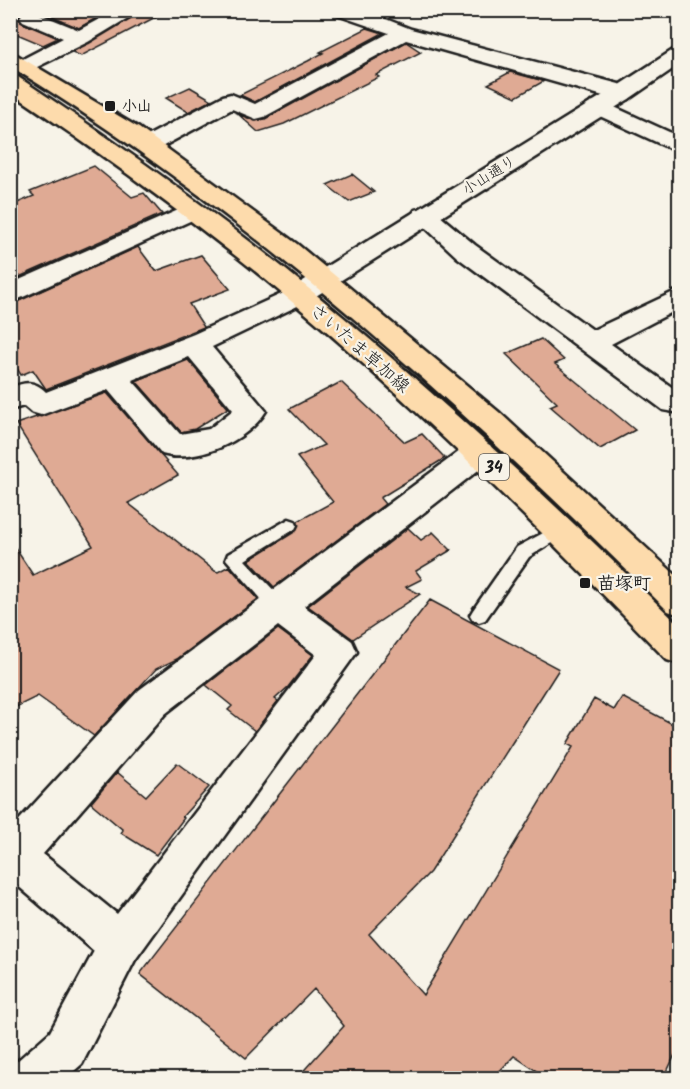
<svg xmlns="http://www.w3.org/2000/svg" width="690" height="1089" font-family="Kalam,'Klee One',sans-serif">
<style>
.building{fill:#dfaa94;stroke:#1c1c1c;stroke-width:1.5}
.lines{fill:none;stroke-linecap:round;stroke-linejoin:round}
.lane-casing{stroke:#1c1c1c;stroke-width:5}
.street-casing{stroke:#1c1c1c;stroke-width:5}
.secondary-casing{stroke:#1c1c1c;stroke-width:5}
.primary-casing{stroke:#1c1c1c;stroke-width:5}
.lane{fill:#f7f3e8;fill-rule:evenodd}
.street{fill:#f7f3e8;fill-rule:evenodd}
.secondary{fill:#f7f3e8;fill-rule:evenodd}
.primary{fill:#fddbac;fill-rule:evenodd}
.poi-dot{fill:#1c1c1c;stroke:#f7f3e8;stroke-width:2}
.labels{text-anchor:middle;stroke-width:4.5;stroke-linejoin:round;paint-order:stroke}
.far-poi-label{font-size:15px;font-weight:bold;fill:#1c1c1c;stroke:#f7f3e8;text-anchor:start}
.far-street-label{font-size:15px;fill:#1c1c1c;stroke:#f7f3e8}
.shield{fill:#f7f3e8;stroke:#5e5c59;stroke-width:1.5}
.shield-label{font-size:16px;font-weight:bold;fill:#1c1c1c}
.street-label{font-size:18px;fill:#1c1c1c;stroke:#f7f3e8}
.poi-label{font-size:18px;font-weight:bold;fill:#1c1c1c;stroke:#f7f3e8;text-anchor:start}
</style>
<rect width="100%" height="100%" fill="#f7f3e8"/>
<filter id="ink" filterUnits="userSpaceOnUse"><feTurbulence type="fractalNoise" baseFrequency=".0167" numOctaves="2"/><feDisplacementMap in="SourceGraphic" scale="12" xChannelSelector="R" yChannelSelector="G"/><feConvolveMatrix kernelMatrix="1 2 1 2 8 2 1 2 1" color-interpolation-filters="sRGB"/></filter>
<g filter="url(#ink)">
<path class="building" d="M10,10H110L79,28L38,11L21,12L18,17L22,23L58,38L43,45L10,31Z
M143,10H169L81,56L72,52Z
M367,28L383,33L255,102L240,95L308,61L323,53L320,52Z
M406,42L421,52L376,75L379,77L284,124L258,132L238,114L255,121L265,119Z
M510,72L544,81L516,97L488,84Z
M190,87L212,100L188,112L166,98Z
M94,166L132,197L144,193L162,214L10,281V206L34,196L30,192Z
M352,174L374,192L349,202L327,185Z
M138,247L156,271L201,255L230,289L189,304L204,327L46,389L33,370L21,375L10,357V305Z
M541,339L564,360L555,364L635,430L600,449L550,406L557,403L506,354Z
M188,360L228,408L195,429L181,432L136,381Z
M341,382L405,442L422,434L445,458L380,498L385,504L274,587L249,560L296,531L298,521L333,502L297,457L324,445L289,409Z
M107,393L178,475L128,503L215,571L218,572L229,566L258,599L177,659L156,669L94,736L38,696L10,710V540L33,575L93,546L16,424Z
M408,528L421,540L433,532L451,550L416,571L422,579L406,587L420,594L353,639L308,606Z
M430,600L559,669L430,872L369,934L423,995L573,747L567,744L594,699L614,710L622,697L680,728V1044L664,1078H547L514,1056L493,1078H297L344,1026L314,989L246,1058L140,974Z
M278,629L313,655L288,687L275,699L278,701L255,731L228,710L232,706L206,685Z
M177,763L209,787L182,817L184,818L156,855L121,833L123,830L91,803L117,772L146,796Z"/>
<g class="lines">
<defs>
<path id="lane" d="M289,519L295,521L297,525L295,529L245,560L284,601L287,606L284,611L278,613L272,611L226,559L228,554Z
M560,524L566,526L568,530L566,534L529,557L485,620L479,622L473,620L470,615L473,610L517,547Z"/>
<path id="street" d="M116,10H141L88,42L31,70H17L14,66L17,62L63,38L23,21L20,17L23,13H37L79,30Z
M332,10H363L411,29L619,84L632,94L629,99L621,101L406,40L264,117L256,119L232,109L156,150H140L137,145L140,140L223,96L231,94L255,104L389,33L334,14Z
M599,100L680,137V153L591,112L588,107L591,102Z
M192,204L201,206L204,211L201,216L10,303V284Z
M424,208L433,210L475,245L593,330L680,289V308L611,344L680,393V413L663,410L457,257L412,215L415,210Z
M299,286L308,289L312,295L308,301L212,347L266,411C248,441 196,464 162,454L108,390L41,415L31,412L24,406L10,410V388C25,382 34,380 46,392L194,334ZM189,357L233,410L209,429L180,434L132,380Z
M479,442L490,445L494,453L490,461L304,606L352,641L357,652L135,960L82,1064L66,1078H10L16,1062L50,1032L94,951L10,879V830L139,690L468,445ZM278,626L316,655L117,914L43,854L165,714Z"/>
<path id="secondary" d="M680,48V64L629,99L308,301L299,304L290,301L286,295L290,289L613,89L673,50Z"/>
<path id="primary" d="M10,51L139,128L297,244L500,413L680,579V615L668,611C465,409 255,217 10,66Z
M10,76L18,77C110,138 200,201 286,270C424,381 553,502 680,626V664L667,660C539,528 408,397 266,280C183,213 98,151 10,92Z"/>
</defs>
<use href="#lane" class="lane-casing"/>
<use href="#street" class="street-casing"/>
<use href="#secondary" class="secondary-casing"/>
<use href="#primary" class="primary-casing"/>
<use href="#lane" class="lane"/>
<use href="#street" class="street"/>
<use href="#secondary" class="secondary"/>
<use href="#primary" class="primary"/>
</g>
</g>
<g class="poi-dot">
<rect x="104" y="100" width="12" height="12" rx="3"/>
<rect x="579" y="577" width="12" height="12" rx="3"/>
</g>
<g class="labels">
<g class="far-poi-label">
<text x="122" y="111">小山</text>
</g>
<g class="far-street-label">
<text transform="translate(489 175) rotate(-32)" y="5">小山通り</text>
</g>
<rect class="shield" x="479" y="454" width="30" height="26" rx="4.5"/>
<g class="shield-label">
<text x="494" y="473">34</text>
</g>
<g class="street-label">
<text transform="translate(360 348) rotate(41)" y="6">さいたま草加線</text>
</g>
<g class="poi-label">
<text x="597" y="589">苗塚町</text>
</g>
</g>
<rect width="690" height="1089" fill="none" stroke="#f7f3e8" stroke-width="36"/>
<rect x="18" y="18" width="654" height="1053" fill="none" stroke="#1c1c1c" stroke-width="2" filter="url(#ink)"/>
</svg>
